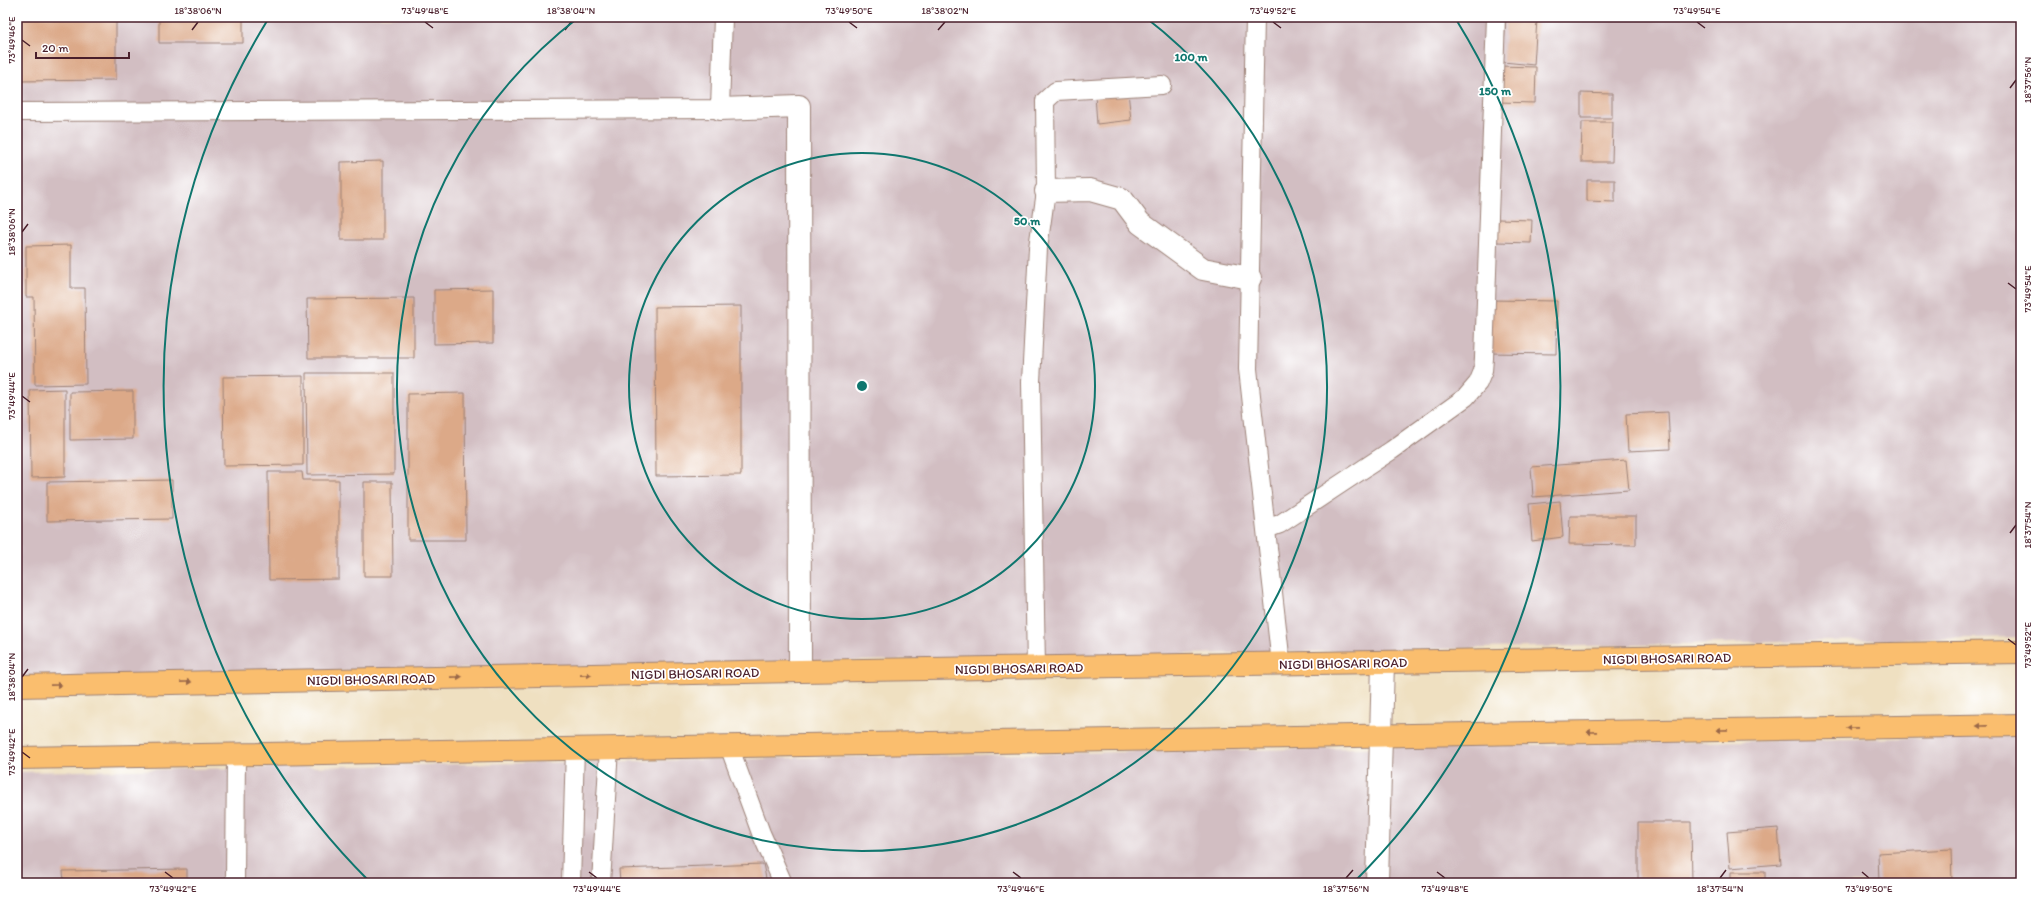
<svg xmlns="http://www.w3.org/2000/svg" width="2038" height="900" font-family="Itim,sans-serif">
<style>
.industrial{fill:#d2bec2}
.building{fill:#dca988}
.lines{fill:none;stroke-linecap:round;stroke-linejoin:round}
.service-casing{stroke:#9c8076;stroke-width:20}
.minor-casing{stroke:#9c8076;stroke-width:24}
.tertiary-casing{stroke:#9c8076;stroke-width:24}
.primary-casing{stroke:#9c8076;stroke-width:24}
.service{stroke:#fff;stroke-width:18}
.minor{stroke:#fff;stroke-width:22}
.tertiary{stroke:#fff;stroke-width:22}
.primary{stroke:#fabe6e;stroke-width:22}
.oneway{fill:#996749}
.ticks{fill:none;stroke:#4a1f2b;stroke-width:1.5}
.ring{fill:none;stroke:#0f766e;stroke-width:2}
.labels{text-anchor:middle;stroke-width:3.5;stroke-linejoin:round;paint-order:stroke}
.street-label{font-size:13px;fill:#4a1f2b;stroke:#fff}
.centre{fill:#0f766e;stroke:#fff;stroke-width:2}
.ring-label{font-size:12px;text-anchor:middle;font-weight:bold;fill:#0f766e;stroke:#fff;stroke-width:3.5;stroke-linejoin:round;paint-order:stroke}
.neatline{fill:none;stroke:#4a1f2b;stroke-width:1.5}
.ticks-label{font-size:10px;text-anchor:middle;fill:#4a1f2b}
</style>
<rect width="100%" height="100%" fill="#fff"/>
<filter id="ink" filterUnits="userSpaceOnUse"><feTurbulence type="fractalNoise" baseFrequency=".025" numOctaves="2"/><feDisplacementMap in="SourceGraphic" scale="8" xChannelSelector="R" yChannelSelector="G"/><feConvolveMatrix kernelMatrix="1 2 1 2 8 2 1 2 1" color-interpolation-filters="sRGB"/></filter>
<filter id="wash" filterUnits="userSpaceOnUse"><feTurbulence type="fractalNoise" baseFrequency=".012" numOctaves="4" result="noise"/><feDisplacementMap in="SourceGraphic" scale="16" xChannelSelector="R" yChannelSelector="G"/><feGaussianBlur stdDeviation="0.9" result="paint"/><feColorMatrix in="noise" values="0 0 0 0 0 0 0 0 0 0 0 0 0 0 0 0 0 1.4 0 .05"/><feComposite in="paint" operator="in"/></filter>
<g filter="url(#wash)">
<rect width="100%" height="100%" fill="#efe0c1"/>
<path class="industrial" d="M17,17H2021V637L17,678Z
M2021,736V883H17V772Z"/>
<g id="blocks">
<path class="building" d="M17,17H116V80L17,81Z
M159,17H243V43H159Z
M1506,17L1537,19L1534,65L1503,62Z
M1499,66L1536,67L1535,103L1498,102Z
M1128,92L1131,120L1097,124L1095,95Z
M1581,93L1612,94V118H1581Z
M1582,122H1613L1612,162H1581Z
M383,161V240H341V162Z
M1587,180H1615V202L1587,201Z
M1498,219L1532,220L1531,243L1497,242Z
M71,245V288H85L86,384L35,385L34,297H26V246Z
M493,289V343L434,344V290Z
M414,298V358H308L307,299Z
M1490,300L1557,301L1556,354L1488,353Z
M741,306V475L656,476L655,307Z
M306,373H394V474L307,475Z
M303,376V465L224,466L223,377Z
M65,389V477L31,478L30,390Z
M133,391V439L70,440V392Z
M465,393L466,540H408V394Z
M1668,412L1670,449L1628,451L1626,414Z
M1626,460L1629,490L1533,497L1531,467Z
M268,472H302L303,480H339V579L269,580Z
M172,480V519L47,521V482Z
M364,482H392L393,576H364Z
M1560,501L1563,537L1532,541L1529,504Z
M1570,516H1636V545L1569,544Z
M1638,822H1691L1692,883H1638Z
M1778,828L1781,864L1730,868L1727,832Z
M1951,849L1952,883H1879L1878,853Z
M763,864L767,883H620L619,869Z
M187,869V883H64L63,871Z
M1731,872H1765V883H1731Z"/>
</g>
</g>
<g filter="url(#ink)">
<use href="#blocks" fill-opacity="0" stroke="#9c8076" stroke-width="1"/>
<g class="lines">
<defs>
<path id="service" d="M1255,17L1248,369L1281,664
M17,112L720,109L723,17
M1266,529L1280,524L1392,450L1466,397L1478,383L1483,371L1484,358L1496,17
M1036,668L1031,382L1038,248L1046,191L1045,101L1056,91L1162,85
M729,746L761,833L783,883
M235,883L236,755
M571,883L575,749
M601,883L609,748"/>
<path id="minor" d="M720,109L799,106L800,671
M1046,191L1090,190L1122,199L1140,223L1203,269L1250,278"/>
<path id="tertiary" d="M1377,883L1383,663"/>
<path id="primary" d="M17,686L800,671L2021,652
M17,758L2021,725"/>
</defs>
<use href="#service" class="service-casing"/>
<use href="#minor" class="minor-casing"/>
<use href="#tertiary" class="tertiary-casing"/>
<use href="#primary" class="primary-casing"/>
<use href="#service" class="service"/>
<use href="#minor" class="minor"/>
<use href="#tertiary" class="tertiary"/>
<use href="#primary" class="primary"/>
</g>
<defs><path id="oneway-solid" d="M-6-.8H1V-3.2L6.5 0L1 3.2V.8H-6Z"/></defs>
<g class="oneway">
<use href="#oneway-solid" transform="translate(586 675) rotate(-1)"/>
<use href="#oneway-solid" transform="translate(456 677) rotate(-1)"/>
<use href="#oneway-solid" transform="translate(186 682) rotate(-1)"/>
<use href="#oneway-solid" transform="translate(56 685) rotate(-1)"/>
<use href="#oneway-solid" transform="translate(1982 726) rotate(179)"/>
<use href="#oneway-solid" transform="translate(1852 728) rotate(179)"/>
<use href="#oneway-solid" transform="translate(1722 730) rotate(179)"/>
<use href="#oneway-solid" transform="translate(1592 732) rotate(179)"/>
</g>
</g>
<path class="ticks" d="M425,22L433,28M849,22L857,28M1273,22L1281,28M1697,22L1705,28M192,30L198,22M565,30L571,22M938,30L945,22M22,40L30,46M2010,88L2016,80M22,232L28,224M2008,283L2016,289M22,396L30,402M2010,533L2016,525M2008,639L2016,645M22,677L28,669M22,752L30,758M165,872L173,878M589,872L597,878M1013,872L1021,878M1437,872L1445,878M1862,872L1869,878M1346,878L1353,870M1720,878L1726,870"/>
<g class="ring">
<circle cx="862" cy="386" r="233"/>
<path d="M1145 17A465 465 0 1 1 579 17"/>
<path d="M368 880A698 698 0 0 1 267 21M1457 21A698 698 0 0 1 1356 880"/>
</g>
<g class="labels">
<g class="street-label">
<text transform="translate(1667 658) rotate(-1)" y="5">NIGDI BHOSARI ROAD</text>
<text transform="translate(1343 663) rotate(-1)" y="5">NIGDI BHOSARI ROAD</text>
<text transform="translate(1019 668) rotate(-1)" y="5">NIGDI BHOSARI ROAD</text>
<text transform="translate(695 673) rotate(-1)" y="5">NIGDI BHOSARI ROAD</text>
<text transform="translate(371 679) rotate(-1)" y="5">NIGDI BHOSARI ROAD</text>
</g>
</g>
<circle cx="862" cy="386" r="6" class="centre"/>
<g class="ring-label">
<text x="1191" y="61">100 m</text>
<text x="1495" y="95">150 m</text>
<text x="1027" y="225">50 m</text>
</g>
<rect width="2038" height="900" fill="none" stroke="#fff" stroke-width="44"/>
<path d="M36 52v6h93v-6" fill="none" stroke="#4a1f2b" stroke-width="2"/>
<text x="42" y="52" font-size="12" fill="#4a1f2b" stroke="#ffffff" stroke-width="3" paint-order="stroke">20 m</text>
<rect x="22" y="22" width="1994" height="856" class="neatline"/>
<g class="ticks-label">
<text x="198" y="14">18°38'06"N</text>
<text x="425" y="14">73°49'48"E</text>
<text x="571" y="14">18°38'04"N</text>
<text x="849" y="14">73°49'50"E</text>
<text x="945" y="14">18°38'02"N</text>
<text x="1273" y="14">73°49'52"E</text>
<text x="1697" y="14">73°49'54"E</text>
<text transform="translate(11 40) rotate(-90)" y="4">73°49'46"E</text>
<text transform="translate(2027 80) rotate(-90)" y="4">18°37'56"N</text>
<text transform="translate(11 232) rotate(-90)" y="4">18°38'06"N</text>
<text transform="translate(2027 289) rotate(-90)" y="4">73°49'54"E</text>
<text transform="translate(11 396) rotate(-90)" y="4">73°49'44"E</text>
<text transform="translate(2027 525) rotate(-90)" y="4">18°37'54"N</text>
<text transform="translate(2027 645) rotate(-90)" y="4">73°49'52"E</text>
<text transform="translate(11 677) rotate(-90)" y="4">18°38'04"N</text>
<text transform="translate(11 752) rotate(-90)" y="4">73°49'42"E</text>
<text x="173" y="892">73°49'42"E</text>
<text x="597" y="892">73°49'44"E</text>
<text x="1021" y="892">73°49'46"E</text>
<text x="1346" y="892">18°37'56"N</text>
<text x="1445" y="892">73°49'48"E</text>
<text x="1720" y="892">18°37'54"N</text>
<text x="1869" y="892">73°49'50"E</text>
</g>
</svg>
